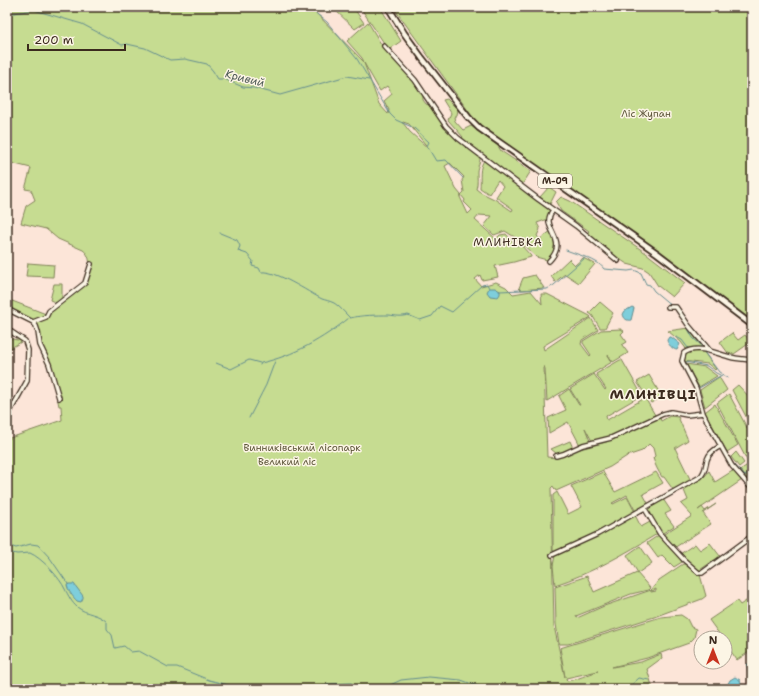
<svg xmlns="http://www.w3.org/2000/svg" width="759" height="696" font-family="'Shantell Sans',sans-serif">
<style>
.green{fill:#c6dc91;stroke:#808358;fill-rule:evenodd}
.water{fill:#7ecedb;stroke:#638c8f}
.lines{fill:none;stroke-linecap:round;stroke-linejoin:round}
.stream{stroke:#638c8f;stroke-width:1}
.minor-casing{stroke:#3b2a1e;stroke-width:6}
.major-casing{stroke:#3b2a1e;stroke-width:8}
.minor{stroke:#fcf5e5;stroke-width:3.5}
.major{stroke:#fcf5e5;stroke-width:4.5}
.labels{text-anchor:middle;stroke-width:3;stroke-linejoin:round;paint-order:stroke}
.shield{fill:#fcf5e5;stroke:#75675a;stroke-width:1}
.shield-label{font-size:9px;font-weight:bold;fill:#3b2a1e}
.park-label{font-size:10px;fill:#5e563b;stroke:#fcf5e5}
.water-label{font-size:11px;font-style:italic;fill:#4f5b57;stroke:#fcf5e5}
.neighbourhood-label{font-size:11px;letter-spacing:1px;fill:#3b2a1e;stroke:#fcf5e5}
.district-label{font-size:14px;font-weight:bold;letter-spacing:1px;fill:#3b2a1e;stroke:#fcf5e5}
</style>
<rect width="100%" height="100%" fill="#fce5d8"/>
<filter id="ink" filterUnits="userSpaceOnUse"><feTurbulence type="fractalNoise" baseFrequency=".025" numOctaves="2"/><feDisplacementMap in="SourceGraphic" scale="8" xChannelSelector="R" yChannelSelector="G"/><feConvolveMatrix kernelMatrix="1 2 1 2 8 2 1 2 1" color-interpolation-filters="sRGB"/></filter>
<g filter="url(#ink)">
<path class="green" d="M7,7H310L364,62L362,58L347,41L368,22L381,44L409,73L423,94V100L426,104L432,106L451,134L453,133L480,155C481,162 477,166 477,172C477,178 478,183 476,189L480,192L496,200L512,211L513,209L496,197L503,186L498,180L489,194L480,188C481,178 478,168 485,159L551,211L548,219L537,223L540,229L537,236L540,239L551,231C555,244 558,251 547,260L536,257L516,238L505,231L494,235L484,226L492,216L479,215L475,220L496,239L500,235L506,234L516,245L517,246L520,244L531,256V257L514,262L495,266L498,277L482,280L480,275L475,279L481,286L496,282L506,287L513,294L531,291L542,304L541,294H547L590,316L591,317L543,346L544,350L591,318L598,330L582,340L581,344L590,356L591,355L583,343V341L601,330L621,329L624,331L621,334L627,342L622,345L628,353L613,362L608,355L612,362L547,401L545,369L544,366L547,457L556,458L576,450L606,442L658,418H660L661,421L670,416L678,417L679,419L688,440L675,448L691,481L674,491L664,477H662C658,471 655,465 653,458L655,456L653,448L649,444L642,451L627,456L610,467L556,491L553,486L551,488L554,626L565,677L560,648L661,617L681,615L687,619L691,627L696,629L694,638L689,643L647,658L612,667L641,662L661,654L662,658L647,669L653,689H7V439L62,420L61,406H59L52,373L39,346L36,320L33,321L7,309V299L46,314V312L57,303L50,300L54,284H62V299C67,295 82,287 85,282C90,273 93,257 83,250L58,239L46,229L21,223L26,206L35,200L31,190L25,189L31,168L7,162ZM364,63L380,91L387,86L392,94L384,101L389,110L388,114L379,104ZM403,122L409,124L429,149L410,132L403,123H402ZM450,163L464,177L462,180L464,192L461,195L456,189L445,166ZM461,195L465,200L464,202L472,210L468,214L460,197ZM598,671C589,674 576,680 567,681L566,678Z
M332,7H353L364,23L355,29Z
M360,7H380L401,41L390,49L384,43Z
M393,7H752V321L742,315L659,251L477,123Z
M447,99L458,110L457,115L454,117L455,121L463,130L471,126L498,146L501,151L531,171L522,185L461,139L463,137L448,120L451,113L443,100Z
M549,187L556,192L550,204L540,197Z
M561,197L570,201L646,253L685,283L672,297L658,286L649,272L643,268L627,264L621,260L605,250L587,233L589,231L561,211L556,202Z
M583,258L595,264L579,283L565,274L555,282L551,276L569,259L575,265Z
M28,263L54,265L53,277L26,276Z
M535,275L544,288L521,290L519,288L523,278Z
M600,302L613,313L605,328H600L592,315L589,313Z
M688,328L703,348L687,350L681,342L668,331Z
M732,333L738,340L745,335L751,342L734,354L728,353L720,342Z
M7,338L23,341L7,350Z
M703,351L716,369L715,370L708,364L683,361L687,352Z
M620,360H622L642,395L606,416L607,420L645,398L655,415L621,433L592,441L585,428L590,441L580,445L568,422L549,433L548,418L566,410L559,396L569,389L579,405H580L570,389L594,374L605,390L606,389L596,374Z
M686,364L705,367L717,376L699,387Z
M649,375L662,397L651,403L637,382Z
M719,377L727,390L705,407L700,390Z
M738,385L752,400V428L732,390Z
M729,394L752,437V480L749,481L740,470L749,464L717,403Z
M715,404L738,445L727,452L706,414L705,412Z
M570,441L573,448L557,454L551,449Z
M736,452L744,463L739,467L731,457Z
M734,470L742,480L698,510L702,507L705,511L716,504L703,513L711,524L674,548L664,537V534L692,516L681,504L688,500L683,488L705,476L709,471L715,482Z
M603,472L615,492L656,472L663,483L643,494L649,505L636,512L627,495L612,503L613,504L627,497L635,512L578,542L554,552L553,550V495L557,492L568,514L582,507L571,486Z
M663,499L671,511L665,514L674,526L663,533H661L647,509Z
M635,515L641,527L650,522L657,534C624,554 592,573 555,585L553,566L555,555Z
M659,535L680,558L682,562L674,567L662,555L658,558L647,543Z
M710,543L720,556L697,572L680,554L695,544L700,550Z
M640,546L652,563L638,573L627,555Z
M683,564H687L696,574L700,575L706,596L702,599L654,617L568,644H559L556,624L555,587L587,576L594,592L637,573L650,588L648,590L631,594L576,616L577,618L604,606L651,590V592L656,591V589L652,591L651,590L659,580Z
M752,597V650L737,660L725,643V638H722L709,620L737,601L740,605Z"/>
<path class="water" d="M489,288H495L500,291V294L498,297L490,296L487,292Z
M632,307L634,308L631,320C627,321 624,319 623,314L625,311Z
M669,337H671L680,344L677,350C673,350 667,343 667,340Z
M69,584H74L83,596V598L81,602L77,601C73,597 68,591 67,585Z
M752,663V687L747,666V664Z
M735,677L740,680L742,689H725L730,680Z"/>
<g class="lines">
<path class="stream" d="M308,7L327,22L357,59L390,114L396,120L414,128L429,142L427,146L436,161L446,160L463,178
M7,11L14,13L34,10L82,24L122,45L127,44L145,48L170,60L185,59L207,64L213,71L218,79H224L243,87L254,88L280,95L347,76L369,80
M220,233L237,240L240,246L238,251L247,254L253,261L252,266L259,268L261,272C276,270 308,292 322,299C325,300 330,301 334,303C339,306 345,313 350,318C362,315 377,315 389,315C397,316 401,317 408,315L420,320L432,316L440,306L452,312L482,285L487,284L489,288
M566,250C576,254 599,260 604,269L628,271L634,270L641,273L646,284L650,285L654,291L672,306
M499,291L547,289L554,285L585,258
M677,311L686,325
M687,327L693,338L701,345V347
M676,337L682,340L688,348H692
M704,352L719,372L728,378
M685,362L707,366L716,373L720,375
M216,363L231,369L249,360L260,363
M260,365L261,363C293,356 323,339 349,318
M688,370L699,388L722,375
M249,418L266,385L275,361
M733,463L745,476L752,471
M7,545L16,548L31,544L38,545L50,558L68,584
M7,552L17,554L30,553C42,558 60,578 65,589C68,595 72,603 77,607C87,615 98,613 107,622V629L112,635L115,648L124,646L131,652L139,651L168,667H177L209,680L236,687H251L262,689
M312,689L331,684L351,683L361,689
M377,689L386,687L401,680L429,677L461,680L486,689
M491,689L496,687L499,689
M627,689L639,678L649,680"/>
<defs>
<path id="minor" d="M384,46L415,80L446,126L458,138L538,199L576,226L618,261
M549,261C571,238 538,229 553,210
M668,307H676L689,326L710,351
M7,309L33,322L36,326L38,332L40,345L49,364L59,398
M33,322L46,317L49,311L85,283L91,264
M7,329L25,341L28,350L27,381L7,417
M752,360C745,359 737,359 730,357C717,354 698,344 684,353L682,361L696,388L703,413L709,425L732,466L752,489
M556,456L563,454L583,445L611,438L663,414L671,412L687,415L703,413
M645,509L660,534L684,560L699,573H702L752,536
M552,555L598,534L700,477C711,467 699,457 721,446"/>
<path id="major" d="M388,7L404,33L422,58L468,117L479,128L657,253L752,325"/>
</defs>
<use href="#minor" class="minor-casing"/>
<use href="#major" class="major-casing"/>
<use href="#minor" class="minor"/>
<use href="#major" class="major"/>
</g>
</g>
<g class="labels">
<rect class="shield" x="538" y="174" width="34" height="14" rx="3"/>
<g class="shield-label">
<text x="555" y="184">М-09</text>
</g>
<g class="park-label">
<text x="646" y="117">Ліс Жупан</text>
<text x="302" y="451">Винниківський лісопарк</text>
<text x="287" y="465">Великий ліс</text>
</g>
<g class="water-label">
<text transform="translate(245 78) rotate(14)" y="4">Кривий</text>
</g>
<g class="neighbourhood-label">
<text x="508" y="246">МЛИНІВКА</text>
</g>
<g class="district-label">
<text x="653" y="399">МЛИНІВЦІ</text>
</g>
</g>
<rect width="759" height="696" fill="none" stroke="#fcf5e5" stroke-width="24"/>
<rect x="12" y="12" width="735" height="672" fill="none" stroke="#3b2a1e" stroke-width="1.5" filter="url(#ink)"/>
<g transform="translate(713 650)"><circle r="19" fill="#fcf5e5" stroke="#afa495"/>
<path d="M0-3L7 15L0 10L-7 15Z" fill="#c8321e"/>
<text y="-6" font-size="11" font-weight="bold" text-anchor="middle" fill="#3b2a1e">N</text>
</g>
<path d="M28 44v6h97v-6" fill="none" stroke="#3b2a1e" stroke-width="2"/>
<text x="34" y="44" font-size="12" fill="#3b2a1e" stroke="#fcf5e5" stroke-width="3" paint-order="stroke">200 m</text>
</svg>
